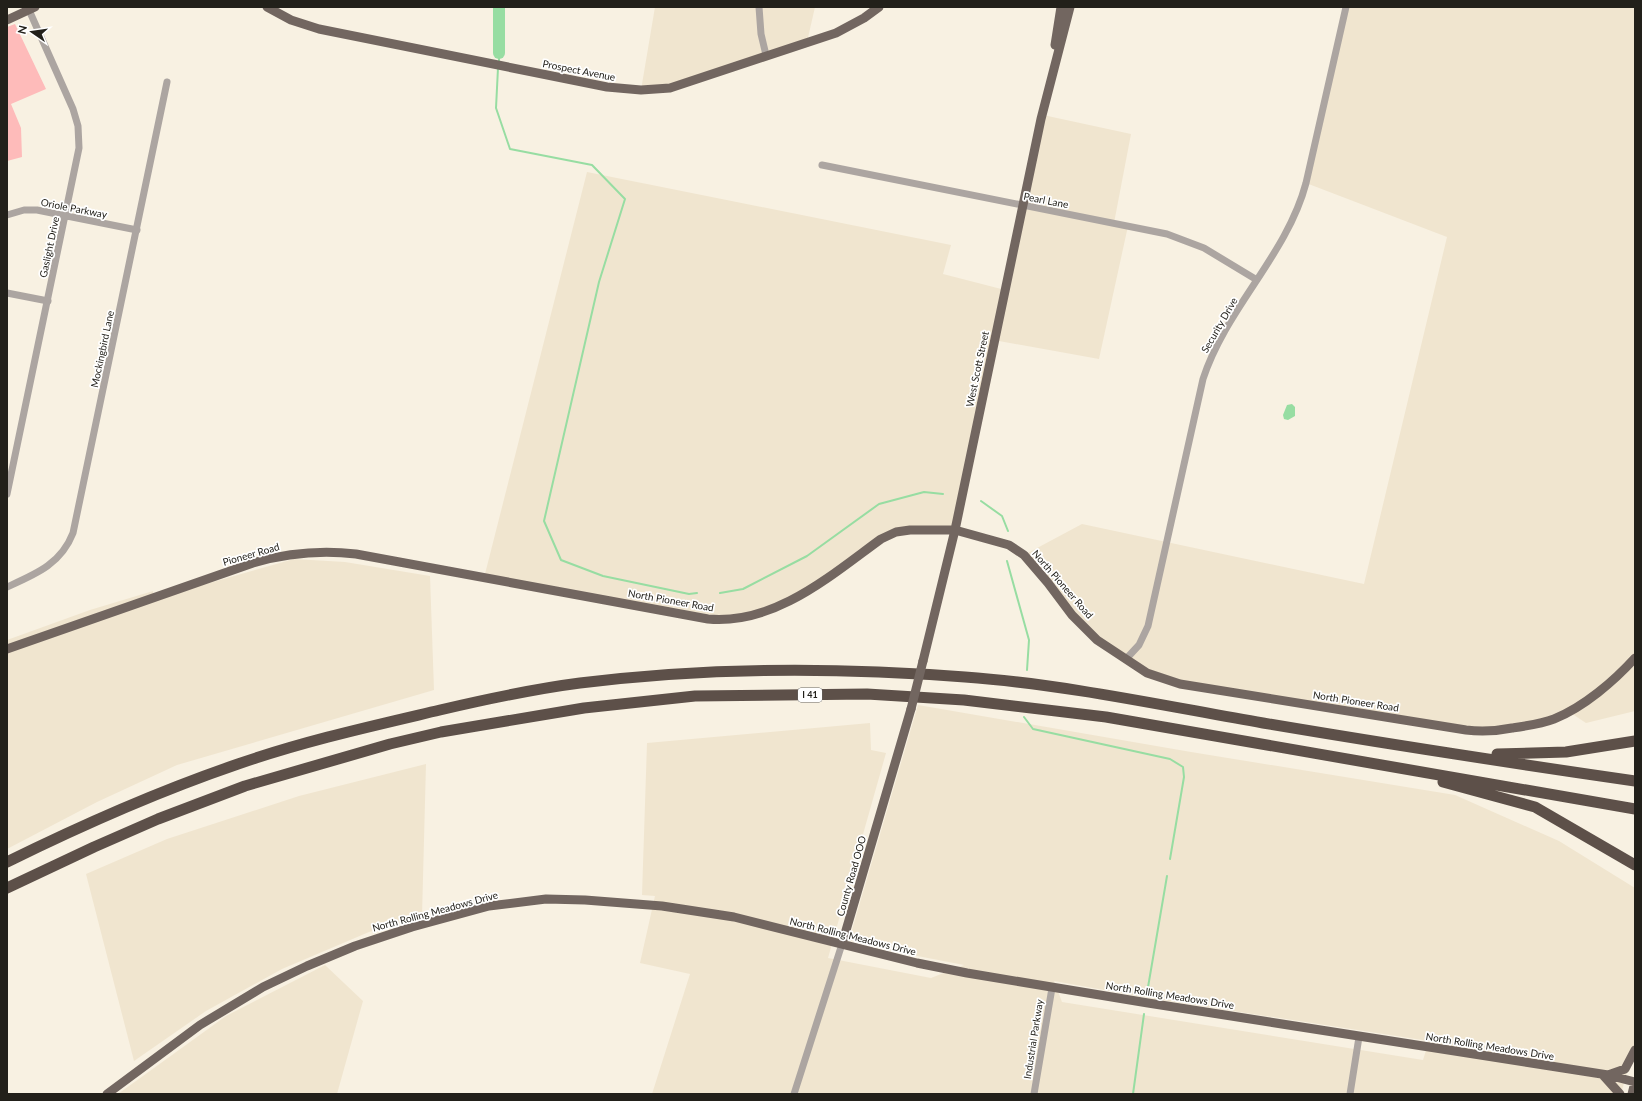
<svg xmlns="http://www.w3.org/2000/svg" width="1642" height="1101" font-family="Lato,sans-serif">
<style>
.built{fill:#f0e5cf;fill-rule:evenodd}
.green{fill:#febbba}
.water{fill:#97dda2}
.lines{fill:none;stroke-linecap:round;stroke-linejoin:round}
.stream{stroke:#97dda2;stroke-width:2}
.river{stroke:#97dda2;stroke-width:12}
.minor{stroke:#aca5a1;stroke-width:7}
.major{stroke:#726660;stroke-width:9}
.highway{stroke:#5d5049;stroke-width:11}
.major-bridge{stroke:#726660;stroke-width:9}
.labels{text-anchor:middle;stroke-width:3.5;stroke-linejoin:round;paint-order:stroke}
.shield{fill:#fff;stroke:#64635f;stroke-width:1}
.shield-label{font-size:9px;font-weight:bold;fill:#22201a}
.street-label{font-size:10px;fill:#22201a;stroke:#fff}
</style>
<rect width="100%" height="100%" fill="#f8f1e2"/>
<path class="built" d="M655,7H815L807,42L700,78L641,90Z
M1346,7H1635V711L1586,723L1568,711L1556,718L1487,731L1170,681L1106,648L1024,555L1082,524L1364,584L1447,237L1306,183Z
M1043,115L1131,134L1114,223L1128,226L1099,359L999,341L990,358L955,530L896,532L802,595L735,619L484,578L587,172L951,245L943,274L1009,291Z
M294,559L345,562L430,576L434,690L177,765L97,802L7,849V640L90,610L153,591L155,601L192,588Z
M918,705L1191,752L1455,795L1559,841L1635,888V1043L1621,1094H652L690,974L640,963L655,896L642,895L647,743L870,723L871,750L886,753L828,958L931,978L964,965L902,953L849,940ZM1054,981L1149,998L1429,1041L1423,1060L1062,1002Z
M426,764L422,916L369,932L282,969L206,1011L134,1061L86,874L167,839L299,796Z
M325,965L363,1001L337,1094H118L226,1016Z"/>
<path class="green" d="M15,24L46,89L11,104L21,128L22,157L7,161V27Z"/>
<path class="water" d="M1292,404L1295,407V416L1288,420L1284,419L1283,415L1287,405Z"/>
<g class="lines">
<path class="stream" d="M499,62V53
M498,68L496,108L510,149L592,165L625,199L599,282L544,521L561,560L603,576L689,594L697,593
M981,501L1002,516L1008,531
M1007,561L1029,640L1027,670
M720,593L743,589L807,556L879,504L924,492L943,494
M1024,717L1033,729L1170,759L1183,767L1184,777L1170,859
M1147,993L1167,876
M1133,1094L1144,1014"/>
<path class="river" d="M499,7V53"/>
<path class="minor" d="M759,7L761,34L766,55
M822,165L1167,234L1204,248L1257,280
M7,215L24,210H37L137,230
M7,293L48,301
M7,494L79,148L78,126L73,109L29,10
M7,587C36,574 61,564 73,533L167,82
M1126,659L1139,645L1148,626L1203,379C1226,308 1287,255 1306,183L1346,7
M794,1094L842,944
M1034,1094L1052,988
M1350,1094L1359,1037"/>
<path class="major" d="M267,7L291,20L319,29L607,87L641,90L670,88L836,33L864,18L879,7
M7,20L35,7
M1055,45L1061,7
M7,649L253,563C287,553 321,550 356,554L708,619C775,625 830,576 881,539L896,532L910,530H955L1009,545L1024,555L1048,583L1072,615L1097,640L1147,673L1180,684L1466,730C1481,732 1497,731 1512,728C1526,726 1541,724 1554,719C1584,707 1614,681 1635,658
M923,661L955,530L1041,119L1070,7
M842,944L911,709
M1602,1074L1620,1094
M1608,1075L1625,1069L1635,1050
M107,1094L200,1025L263,987L307,966L355,946L412,927L489,906L546,899L585,900L662,906L734,917L917,963L967,973L1148,1003L1608,1075L1635,1082
M1632,1094L1635,1082"/>
<path class="highway" d="M1497,754L1566,752L1635,741
M1443,782L1535,807L1635,865
M7,862C82,825 159,791 238,764C304,741 372,726 440,710C487,699 533,689 580,683C707,667 837,667 965,677C1063,684 1165,706 1263,723C1387,744 1511,763 1635,781
M7,888L94,847L158,819L245,786L390,744L441,732L584,708L695,696L867,694L964,700L1106,717L1635,809"/>
<path class="major-bridge" d="M911,709L923,661"/>
</g>
<g class="labels">
<rect class="shield" x="798" y="688" width="24" height="14" rx="3"/>
<g class="shield-label">
<text x="810" y="698">I 41</text>
</g>
<g class="street-label">
<text transform="translate(579 70) rotate(11)" y="4">Prospect Avenue</text>
<text transform="translate(1046 200) rotate(11)" y="4">Pearl Lane</text>
<text transform="translate(74 208) rotate(11)" y="4">Oriole Parkway</text>
<text transform="translate(49 247) rotate(-78)" y="4">Gaslight Drive</text>
<text transform="translate(1219 325) rotate(-60)" y="4">Security Drive</text>
<text transform="translate(102 349) rotate(-78)" y="4">Mockingbird Lane</text>
<text transform="translate(977 369) rotate(-78)" y="4">West Scott Street</text>
<text transform="translate(251 554) rotate(-16)" y="4">Pioneer Road</text>
<text transform="translate(1063 584) rotate(49)" y="4">North Pioneer Road</text>
<text transform="translate(671 600) rotate(10)" y="4">North Pioneer Road</text>
<text transform="translate(1356 701) rotate(9)" y="4">North Pioneer Road</text>
<text transform="translate(851 876) rotate(-74)" y="4">County Road OOO</text>
<text transform="translate(435 911) rotate(-15)" y="4">North Rolling Meadows Drive</text>
<text transform="translate(853 936) rotate(14)" y="4">North Rolling Meadows Drive</text>
<text transform="translate(1170 995) rotate(9)" y="4">North Rolling Meadows Drive</text>
<text transform="translate(1033 1039) rotate(-81)" y="4">Industrial Parkway</text>
<text transform="translate(1490 1046) rotate(9)" y="4">North Rolling Meadows Drive</text>
</g>
</g>
<rect width="1642" height="1101" fill="none" stroke="#22201a" stroke-width="16"/>
<g transform="translate(32 32) rotate(283)" stroke="#ffffff" stroke-width="3" paint-order="stroke">
<path d="M0-3L7 15L0 10L-7 15Z" fill="#22201a"/>
<text y="-6" font-size="11" font-weight="bold" text-anchor="middle" fill="#22201a">N</text>
</g>
</svg>
